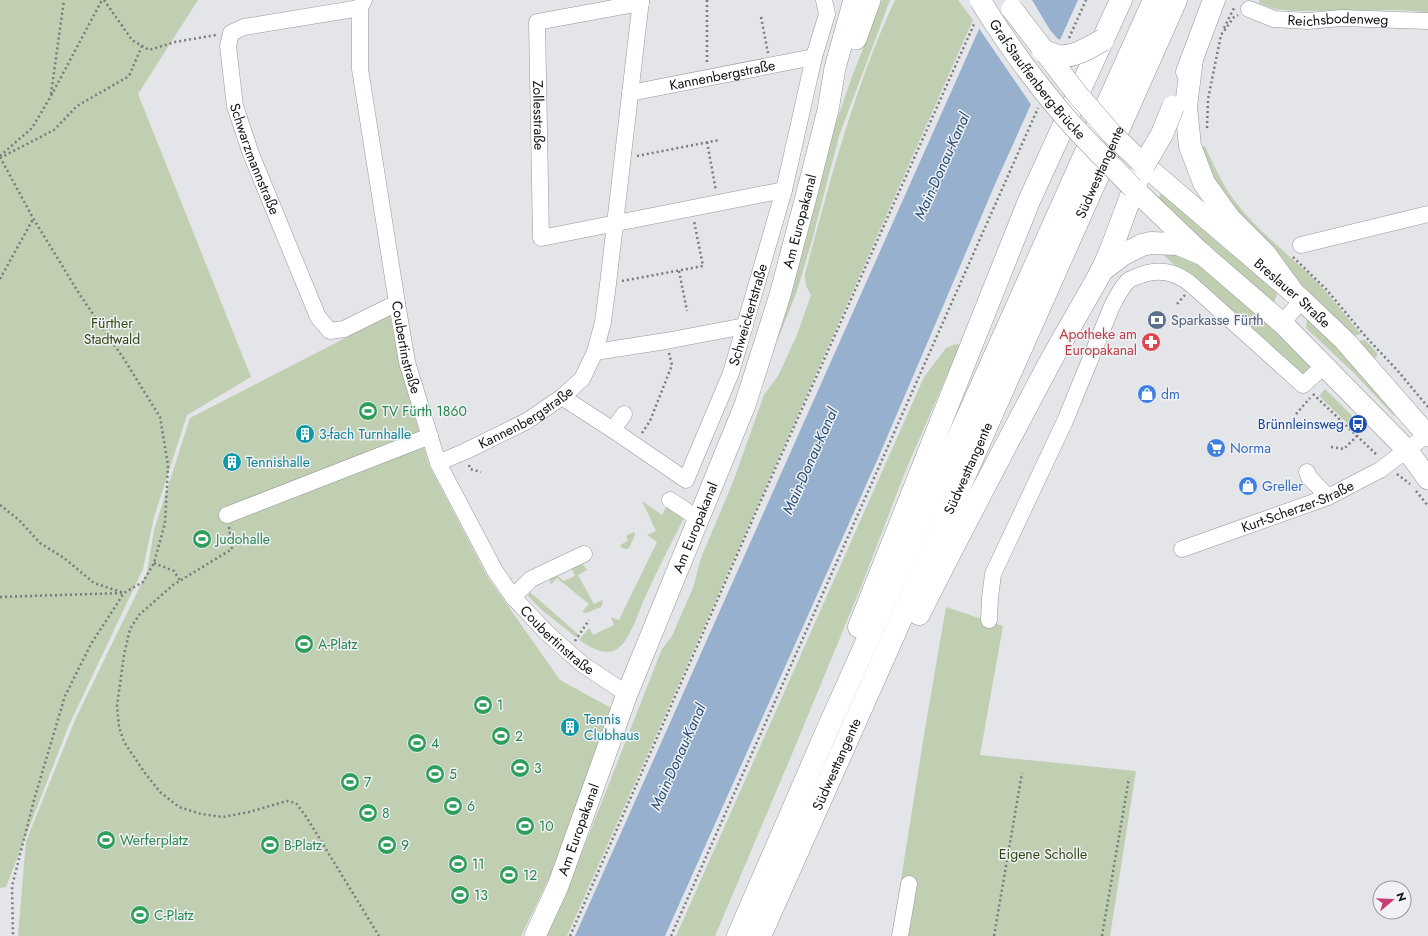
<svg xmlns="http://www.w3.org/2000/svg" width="1428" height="936" font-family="Jost,sans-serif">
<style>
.green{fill:#c0ceb1}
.water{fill:#96b0ce}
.pier{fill:#e3e5e8}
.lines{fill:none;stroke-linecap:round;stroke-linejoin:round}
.minor-casing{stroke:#95979a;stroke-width:17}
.major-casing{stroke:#95979a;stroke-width:22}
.highway-casing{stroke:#95979a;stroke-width:23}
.path{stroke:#787a7c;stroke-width:2.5;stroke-dasharray:2 3;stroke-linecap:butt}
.minor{stroke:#fff;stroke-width:16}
.major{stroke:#fff;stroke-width:21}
.highway{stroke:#fff;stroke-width:22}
.major-bridge-casing{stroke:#95979a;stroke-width:22;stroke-linecap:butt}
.highway-bridge-casing{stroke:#95979a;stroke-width:23;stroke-linecap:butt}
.major-bridge{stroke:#fff;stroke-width:21}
.highway-bridge{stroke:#fff;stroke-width:22}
.labels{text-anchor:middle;stroke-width:3;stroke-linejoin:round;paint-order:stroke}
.street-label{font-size:14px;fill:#111213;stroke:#f0f2f5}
.service-label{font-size:14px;fill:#4e5e75;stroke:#f0f2f5;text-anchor:start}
.park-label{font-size:14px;fill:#314610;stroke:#f0f2f5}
.health-label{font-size:14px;fill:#be3a42;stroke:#f0f2f5;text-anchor:end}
.shop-label{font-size:14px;fill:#366cbe;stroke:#f0f2f5;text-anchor:start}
.leisure-label{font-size:14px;fill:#27864d;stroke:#f0f2f5;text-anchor:start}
.transit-label{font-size:14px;fill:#164399;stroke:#f0f2f5;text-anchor:end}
.culture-label{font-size:14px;fill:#0d838f;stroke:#f0f2f5;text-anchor:start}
.water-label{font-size:15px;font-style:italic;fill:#234972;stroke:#f0f2f5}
</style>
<rect width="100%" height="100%" fill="#e3e5e8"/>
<path class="green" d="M0,0H198L138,94L251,377L187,415L154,517L143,569L69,725L6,887L0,888Z
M882,0H890L839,136L812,240L797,291L770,359L832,134L853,74Z
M895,0H958L973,20L567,936H545L575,870L662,649L672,636L693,588L701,558L733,482L764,395L778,376L797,335L811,295L806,286L805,274C830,181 854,88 895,0Z
M1259,0H1428V12L1397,10L1297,11L1274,9L1259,3Z
M1205,146C1214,166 1223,186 1237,204C1261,234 1293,258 1320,285C1334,300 1347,318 1361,334L1353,336L1298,283L1228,208L1198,147Z
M1161,193L1226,250L1281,291L1277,294L1274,302L1254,288L1156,205Z
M1160,252L1189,256L1298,350L1311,369L1304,375L1190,279Z
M390,315L399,363L429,465L487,576L560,680L611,708L552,872L521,936H18L26,841L75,720L147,572L154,530L190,418Z
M1307,316L1399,411L1394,416L1354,373L1306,328Z
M1365,340L1378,354L1375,358L1357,341Z
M956,344L960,345L905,472L861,587L792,754L715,936H676L924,377L946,348Z
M1325,389L1355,419L1349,425L1319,396Z
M642,501L662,515L667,506L684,518C671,543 658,569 646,595C640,608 636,622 629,634C626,640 621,647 615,650C604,656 588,646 579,640L589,628L593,635L614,625L611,617L619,620L657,542L647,535L656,531Z
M634,532L635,535L629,548L626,549L622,548L620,545L628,541L626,536Z
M582,563L587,570L578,575L594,604L602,600L603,603L601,607L586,613L582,612L589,604L557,578L551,584L550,582L551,578L556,575L564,581L575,576L571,567Z
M530,592L578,634L576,637L543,611L528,596Z
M946,607L1003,626L980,755L1136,771L1110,936H892L925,729Z"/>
<path class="water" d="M992,0H1078L996,182L879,456L665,936H575Z"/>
<path class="pier" d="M990,0H1032L1050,30L1058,39L1062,40L1032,106L978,27Z"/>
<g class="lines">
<defs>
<g id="minor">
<path id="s1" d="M364,0L360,8V69L397,303L407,362L438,463L495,571L513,597L547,633L582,664L627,694"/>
<path id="s2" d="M641,3L537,22L541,238L784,190"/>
<path id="s3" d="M360,8L244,27L231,33L228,46L235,106L251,154L318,317L330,331L344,329L397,303"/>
<path id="s4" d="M1249,9L1274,19L1308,21L1341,18L1428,21"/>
<path id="s5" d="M630,93L814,57"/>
<path d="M1301,245L1428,214"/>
<path d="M1282,323L1302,300"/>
<path d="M595,352L666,341L745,326"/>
<path id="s6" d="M562,397L613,430L686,480L731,373L784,190L814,57L827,14L824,0"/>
<path d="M613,430L624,414"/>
<path id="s7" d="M438,463L466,451L527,421L562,397L582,379L595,352L603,322L608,284L641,0"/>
<path d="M1307,472L1309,477L1328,497"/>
<path d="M670,500L699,519"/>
<path d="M227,515L430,436"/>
<path id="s8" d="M1182,549L1328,497L1380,470L1428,434"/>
<path d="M513,597L531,579L584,554"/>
<path d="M989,620L990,598L993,574L1065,421L1112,306C1117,297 1121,287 1129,280C1132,278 1137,277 1141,275C1160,268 1177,272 1193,286L1303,385L1324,366"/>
<path d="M900,936L909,884"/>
</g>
<g id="major">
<path d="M856,39L870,0"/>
<path id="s9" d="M1144,165L1302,300L1345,341L1428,436"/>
<path d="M1133,188L1202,254L1282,323L1407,450L1428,479"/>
<path id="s10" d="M535,936L558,886L627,694L745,405L780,295L806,197L828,110L835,68L854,0"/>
</g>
<g id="highway">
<path d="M1192,59L1186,106L1190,146L1204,183L1229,218L1265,254L1292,291"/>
<path d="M1187,72L1214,0"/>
<path d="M1101,271L1122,255L1142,245L1151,243L1178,244L1202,254"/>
<path d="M919,614C961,530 1005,447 1049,364C1066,333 1084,303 1101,272C1118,238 1127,200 1144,165"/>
<path d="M859,627L1029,201L1121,0"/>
<path d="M738,936L826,733L1154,0"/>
<path id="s11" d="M760,936L1176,0"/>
</g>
</defs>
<use href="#minor" class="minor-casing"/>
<use href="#major" class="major-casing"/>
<use href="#highway" class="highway-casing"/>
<path class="path" d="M104,0L132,40L149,50L175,42L216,35
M707,0V63
M761,17L768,53
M1224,28L1235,6
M1069,38L1086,0
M51,94L64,0
M1207,128L1208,99L1221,35L1234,17L1238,15
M707,142L716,191
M0,156L32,128L51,96L102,0
M637,156L719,140
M0,157L33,218L80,295L124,359L160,417L168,465L165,523L154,563L143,582L124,593L91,644L65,696L34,800L12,886L13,936
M0,158L54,130L77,106L129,76L142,46
M1293,257L1326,289L1366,337L1397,370L1428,407
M679,271L687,311
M0,279L33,219
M622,281L703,266L694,221
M1177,304L1185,295
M1313,394L1377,455
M1296,414L1310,398
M642,433L650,421L672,365L669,353
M1331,447L1344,449L1357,436
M469,465L470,469L481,472
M1397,474L1410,484
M1416,491L1428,506
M0,505L19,520L40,543L64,558L94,583L124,593
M229,527L232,549L173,585L139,615L130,629L124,655L117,706L119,727L124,742L145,773L160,792L179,807L201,814L223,817L249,812L287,801L296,803L307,818L379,936
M154,563L174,571L180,581
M0,597L122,593
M575,641L589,620
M570,936L759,505L975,22
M671,936L1038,108
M994,936L1022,773
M1102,936L1129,778"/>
<use href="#minor" class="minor"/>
<use href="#major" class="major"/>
<use href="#highway" class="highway"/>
<defs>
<g id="major-bridge">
<path id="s12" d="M980,0C1005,41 1034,81 1066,118C1087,142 1111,165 1133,188"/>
<path d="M1012,9L1078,95L1111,133L1144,165"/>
</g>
<path id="highway-bridge" d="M1043,51C1048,52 1053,55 1058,56C1074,58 1090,47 1103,40
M1144,165L1162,134L1173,107"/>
</defs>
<use href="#major-bridge" class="major-bridge-casing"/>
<use href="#highway-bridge" class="highway-bridge-casing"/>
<use href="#major-bridge" class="major-bridge"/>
<use href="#highway-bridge" class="highway-bridge"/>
</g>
<defs>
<symbol id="bank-disc" viewBox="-11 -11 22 22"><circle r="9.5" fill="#5c6f8a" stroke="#f0f2f5"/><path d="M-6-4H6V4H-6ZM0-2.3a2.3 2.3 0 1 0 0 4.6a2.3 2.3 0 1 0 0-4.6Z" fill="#fff"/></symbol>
<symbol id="pharmacy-disc" viewBox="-11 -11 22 22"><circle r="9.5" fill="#e0444e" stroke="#f0f2f5"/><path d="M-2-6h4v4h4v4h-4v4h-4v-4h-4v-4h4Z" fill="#fff"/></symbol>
<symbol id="shop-disc" viewBox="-11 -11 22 22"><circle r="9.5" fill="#3f7fe0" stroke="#f0f2f5"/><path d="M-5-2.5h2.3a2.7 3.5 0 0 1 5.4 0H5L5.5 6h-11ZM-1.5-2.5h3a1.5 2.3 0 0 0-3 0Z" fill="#fff"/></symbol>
<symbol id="stadium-disc" viewBox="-11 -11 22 22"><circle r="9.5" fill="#2e9e5b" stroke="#f0f2f5"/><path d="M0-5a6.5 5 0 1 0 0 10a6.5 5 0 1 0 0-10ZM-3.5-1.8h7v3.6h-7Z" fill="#fff"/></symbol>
<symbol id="bus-disc" viewBox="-11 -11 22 22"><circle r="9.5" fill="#1a4fb4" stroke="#f0f2f5"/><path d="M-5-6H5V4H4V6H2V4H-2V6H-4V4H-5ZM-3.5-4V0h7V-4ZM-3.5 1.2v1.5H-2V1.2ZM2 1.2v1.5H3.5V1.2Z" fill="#fff"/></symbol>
<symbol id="building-disc" viewBox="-11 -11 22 22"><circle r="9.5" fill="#0f9aa8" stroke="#f0f2f5"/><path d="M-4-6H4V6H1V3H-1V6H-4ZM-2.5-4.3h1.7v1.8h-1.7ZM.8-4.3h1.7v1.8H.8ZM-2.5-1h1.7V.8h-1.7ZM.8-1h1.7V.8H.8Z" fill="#fff"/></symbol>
<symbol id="supermarket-disc" viewBox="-11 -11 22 22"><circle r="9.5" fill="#3f7fe0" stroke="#f0f2f5"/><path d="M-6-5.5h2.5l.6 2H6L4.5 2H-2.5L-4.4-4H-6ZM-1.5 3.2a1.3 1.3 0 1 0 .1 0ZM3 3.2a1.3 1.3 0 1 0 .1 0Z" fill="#fff"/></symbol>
</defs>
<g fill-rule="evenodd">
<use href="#bank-disc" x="1146" y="309" width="22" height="22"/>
<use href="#pharmacy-disc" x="1140" y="331" width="22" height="22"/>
<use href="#shop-disc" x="1136" y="383" width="22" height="22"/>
<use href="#stadium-disc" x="357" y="400" width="22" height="22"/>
<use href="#bus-disc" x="1347" y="413" width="22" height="22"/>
<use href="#building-disc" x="294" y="423" width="22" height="22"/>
<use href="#supermarket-disc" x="1205" y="437" width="22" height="22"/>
<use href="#building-disc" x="221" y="451" width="22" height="22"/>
<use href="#shop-disc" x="1237" y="475" width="22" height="22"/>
<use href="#stadium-disc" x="191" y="528" width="22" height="22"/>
<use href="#stadium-disc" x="293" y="633" width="22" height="22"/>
<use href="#stadium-disc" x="472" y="694" width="22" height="22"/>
<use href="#building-disc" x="559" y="716" width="22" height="22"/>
<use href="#stadium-disc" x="490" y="725" width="22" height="22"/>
<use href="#stadium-disc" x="406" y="732" width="22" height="22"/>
<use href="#stadium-disc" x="509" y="757" width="22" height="22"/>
<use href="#stadium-disc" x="424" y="763" width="22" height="22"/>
<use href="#stadium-disc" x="339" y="771" width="22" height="22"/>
<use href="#stadium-disc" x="442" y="795" width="22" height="22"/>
<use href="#stadium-disc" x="357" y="802" width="22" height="22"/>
<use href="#stadium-disc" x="514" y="815" width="22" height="22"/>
<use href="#stadium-disc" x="95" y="829" width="22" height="22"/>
<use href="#stadium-disc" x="259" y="834" width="22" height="22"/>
<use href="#stadium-disc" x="376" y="834" width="22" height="22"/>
<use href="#stadium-disc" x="447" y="853" width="22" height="22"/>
<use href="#stadium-disc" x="498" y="864" width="22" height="22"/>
<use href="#stadium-disc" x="449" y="884" width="22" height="22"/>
<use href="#stadium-disc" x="129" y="904" width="22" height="22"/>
</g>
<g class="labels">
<g class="street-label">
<text dy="5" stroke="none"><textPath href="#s4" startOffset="91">Reichsbodenweg</textPath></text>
<text dy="5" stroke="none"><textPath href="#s5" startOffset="94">Kannenbergstraße</textPath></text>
<text dy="5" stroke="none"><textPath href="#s12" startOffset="98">Graf-Stauffenberg-Brücke</textPath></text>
<text dy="5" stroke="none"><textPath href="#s2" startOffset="199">Zollesstraße</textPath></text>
<text dy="5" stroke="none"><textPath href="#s3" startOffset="262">Schwarzmannstraße</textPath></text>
<text dy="5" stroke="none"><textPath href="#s11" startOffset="836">Südwesttangente</textPath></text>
<text dy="5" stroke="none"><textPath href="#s10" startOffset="763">Am Europakanal</textPath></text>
<text dy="5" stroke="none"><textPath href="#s9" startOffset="196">Breslauer Straße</textPath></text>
<text dy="5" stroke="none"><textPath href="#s6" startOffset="326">Schweickertstraße</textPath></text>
<text dy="5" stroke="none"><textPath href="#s1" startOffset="352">Coubertinstraße</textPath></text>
<text dy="5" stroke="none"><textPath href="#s7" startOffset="99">Kannenbergstraße</textPath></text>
<text dy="5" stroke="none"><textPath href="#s11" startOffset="512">Südwesttangente</textPath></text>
<text dy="5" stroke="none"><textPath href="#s8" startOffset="123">Kurt-Scherzer-Straße</textPath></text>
<text dy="5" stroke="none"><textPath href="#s10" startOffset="439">Am Europakanal</textPath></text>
<text dy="5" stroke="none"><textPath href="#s1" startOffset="688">Coubertinstraße</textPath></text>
<text dy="5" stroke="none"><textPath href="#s11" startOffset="188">Südwesttangente</textPath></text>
<text dy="5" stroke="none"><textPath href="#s10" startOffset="115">Am Europakanal</textPath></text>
</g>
<g class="service-label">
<text x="1171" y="325">Sparkasse Fürth</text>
</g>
<g class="park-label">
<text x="112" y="328">Fürther<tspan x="112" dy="16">Stadtwald</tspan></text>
<text x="1043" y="859">Eigene Scholle</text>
</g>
<g class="health-label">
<text x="1137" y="339">Apotheke am<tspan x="1137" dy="16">Europakanal</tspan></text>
</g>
<g class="shop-label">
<text x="1161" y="399">dm</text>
<text x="1230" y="453">Norma</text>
<text x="1262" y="491">Greller</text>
</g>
<g class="leisure-label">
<text x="382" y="416">TV Fürth 1860</text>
<text x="216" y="544">Judohalle</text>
<text x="318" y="649">A-Platz</text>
<text x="497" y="710">1</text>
<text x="515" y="741">2</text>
<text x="431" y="748">4</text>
<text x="534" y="773">3</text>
<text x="449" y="779">5</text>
<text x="364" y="787">7</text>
<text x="467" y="811">6</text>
<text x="382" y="818">8</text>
<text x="539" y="831">10</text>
<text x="120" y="845">Werferplatz</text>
<text x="284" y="850">B-Platz</text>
<text x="401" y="850">9</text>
<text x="472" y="869">11</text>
<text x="523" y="880">12</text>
<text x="474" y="900">13</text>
<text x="154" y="920">C-Platz</text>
</g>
<g class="transit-label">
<text x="1344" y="429">Brünnleinsweg</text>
</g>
<g class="culture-label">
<text x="319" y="439">3-fach Turnhalle</text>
<text x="246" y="467">Tennishalle</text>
<text x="584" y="724">Tennis<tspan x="584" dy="16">Clubhaus</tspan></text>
</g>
<g class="water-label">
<text transform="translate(942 166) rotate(-66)" y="5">Main-Donau-Kanal</text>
<text transform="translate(810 461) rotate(-66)" y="5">Main-Donau-Kanal</text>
<text transform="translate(678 757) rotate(-66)" y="5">Main-Donau-Kanal</text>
</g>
</g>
<g transform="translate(1392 900) rotate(71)"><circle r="19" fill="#f0f2f5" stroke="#97989b"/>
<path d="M0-3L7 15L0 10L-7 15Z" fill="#c73e77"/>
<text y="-6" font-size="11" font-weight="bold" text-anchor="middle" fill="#111213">N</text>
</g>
</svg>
